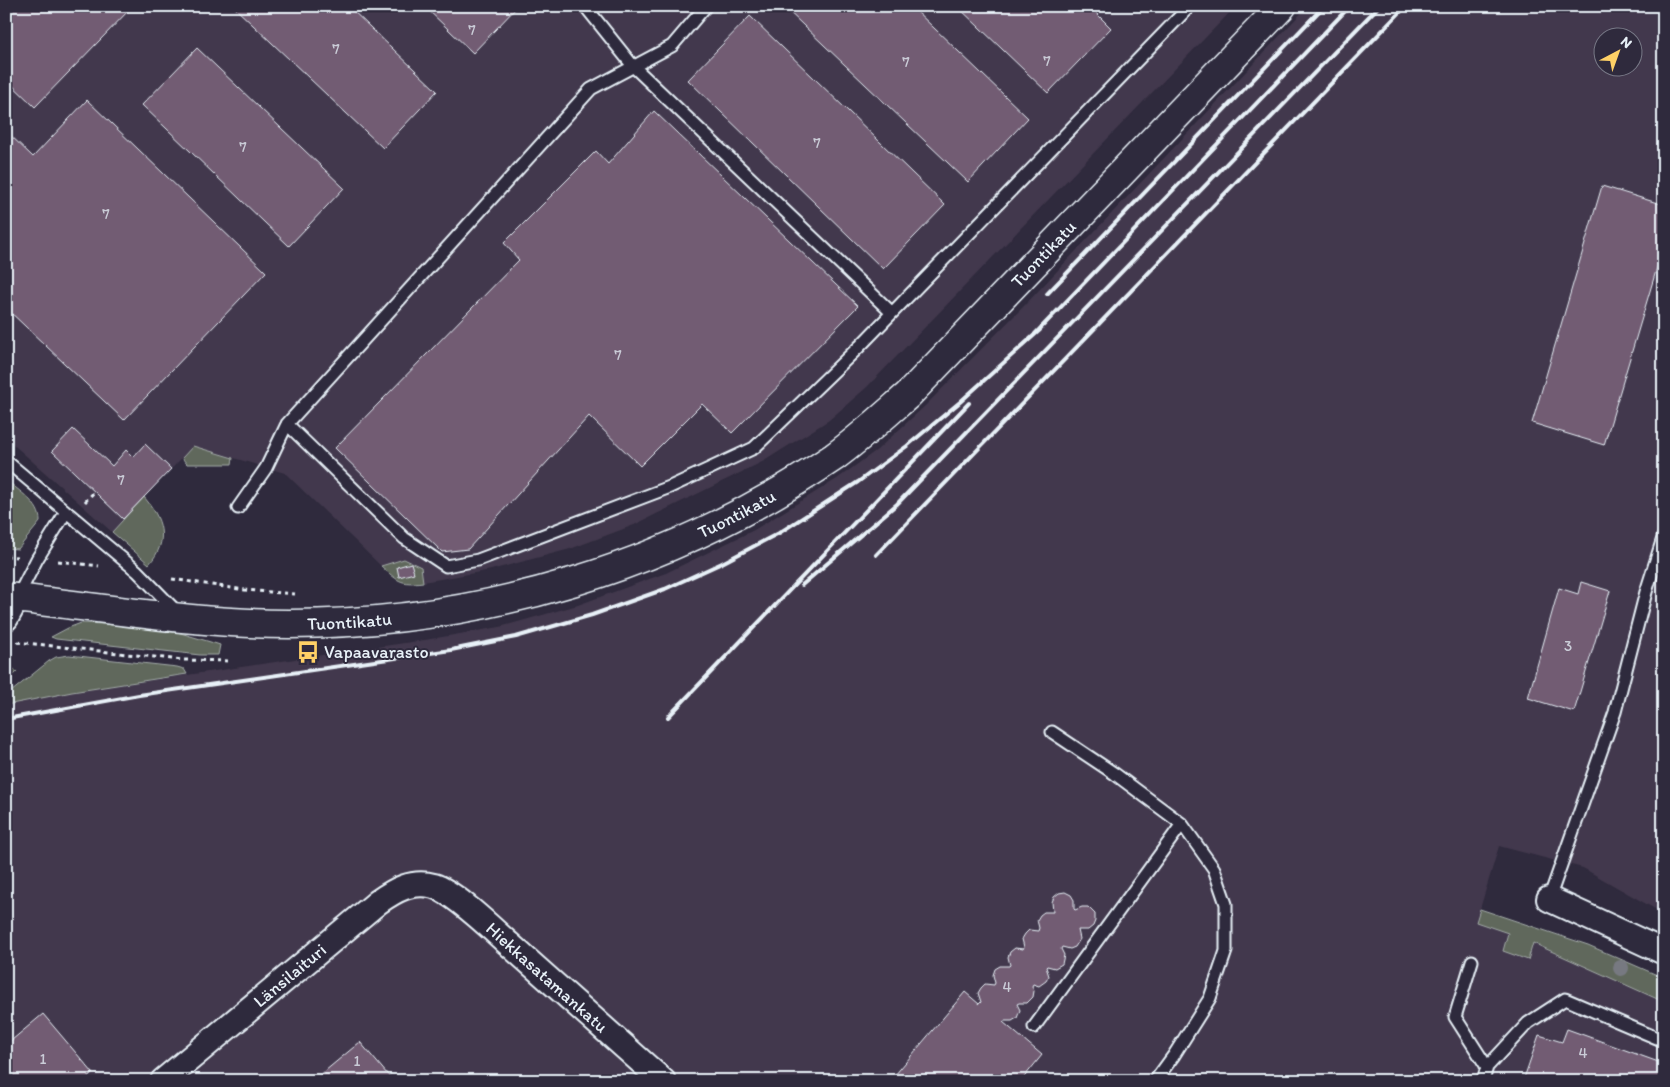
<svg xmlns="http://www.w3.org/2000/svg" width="1670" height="1087" font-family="Itim,sans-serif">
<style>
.built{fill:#43394d;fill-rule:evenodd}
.green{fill:#60685b;stroke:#a4acaa}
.building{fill:#725c73;stroke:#e8f1f8}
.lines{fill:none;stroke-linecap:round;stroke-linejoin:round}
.lane-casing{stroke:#e8f1f8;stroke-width:15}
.street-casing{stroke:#e8f1f8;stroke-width:28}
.secondary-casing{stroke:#e8f1f8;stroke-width:31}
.path{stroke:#e8f1f8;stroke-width:3;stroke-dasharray:4 4;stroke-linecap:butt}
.lane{stroke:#2f2a3d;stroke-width:11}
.street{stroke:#2f2a3d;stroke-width:24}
.secondary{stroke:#2f2a3d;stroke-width:28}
.rail{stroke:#e8f1f8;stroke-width:4}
.tree{fill:#777981}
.labels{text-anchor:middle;stroke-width:4;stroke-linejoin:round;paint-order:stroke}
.number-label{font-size:15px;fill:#caccd7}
.street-label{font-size:18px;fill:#e8f1f8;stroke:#2f2a3d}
.poi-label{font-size:18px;fill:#e8f1f8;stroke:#2f2a3d;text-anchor:start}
</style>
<rect width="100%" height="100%" fill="#2f2a3d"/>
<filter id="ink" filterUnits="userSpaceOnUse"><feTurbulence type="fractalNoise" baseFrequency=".02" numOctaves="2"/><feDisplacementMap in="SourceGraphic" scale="10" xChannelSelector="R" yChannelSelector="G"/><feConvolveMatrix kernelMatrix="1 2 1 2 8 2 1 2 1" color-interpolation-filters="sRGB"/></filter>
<g filter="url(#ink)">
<path class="built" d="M6,6H1236L867,387L829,420L764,461L634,525L570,549L491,570L423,582L421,567L404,559L381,566L285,473L193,446L112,532L6,438Z
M1308,6H1664V914L1583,868L1499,846L1476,922L1508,933L1503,951L1533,943L1664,1002V1081H6V705L72,692L425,640L500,627L578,605L666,573L754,530L837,479L877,450L925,406L1024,306ZM1602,38H1632V68H1602Z"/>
<path class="green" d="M193,446L233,458L232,464H187L182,458Z
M6,480C19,491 41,504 40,522L18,549L6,548Z
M144,497C162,518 170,541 149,564L112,532Z
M404,559L421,567L423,582C400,585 398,581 381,566Z
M81,623L105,624L177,632L217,644L220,645L218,655H200L56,639L51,637L68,628Z
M69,655L177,667L184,669L187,674L72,692L6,705V696L49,661L56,657Z
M11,666L17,672L6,682V669Z
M1480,909L1588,945L1664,978V1002L1533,943L1528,960L1503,951L1508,933L1476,922Z"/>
<path class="building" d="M6,6H133L35,107L6,79Z
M237,6H348L437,91L383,148L235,8Z
M424,6H518L473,53Z
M783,6H911L1028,118L968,182Z
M957,6H1089L1111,28L1048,93Z
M750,16L945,205L883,269L688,80Z
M197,48L344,188L289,246L142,105Z
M87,100L266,272L124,420L6,308V131L33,157Z
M654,111L858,306L732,433L702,404L640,466L589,416L468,549L442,552L335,448L519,260L504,243L596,151L608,164Z
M1602,186L1664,205V244L1604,445L1532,423Z
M73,429L112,466L126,450L133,457L145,444L171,469L123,519L52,451Z
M411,563L414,573L399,577L397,567Z
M1581,582L1610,591L1574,712L1528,698L1559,588L1578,594Z
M1065,892L1071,895L1074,900V909L1075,910L1082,907H1088L1095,914V921L1093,926L1088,930H1078L1080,939L1075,947L1070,949L1062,947L1061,949L1064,955L1062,964L1055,968L1047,966L1046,967L1049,976L1046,981L1039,986L1033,984L1032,986L1034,991L1033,997L1027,1003H1019L1017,1004L1020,1010L1017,1018L1012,1021H1004L1003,1022L1042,1055L1021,1081H902L895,1075L965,992L979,1004L981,1002L978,993L981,988L985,984L994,985L995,983L993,975L995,969L1000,966H1009L1010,965L1008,957L1010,952L1015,948L1023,949L1024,947L1022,939L1025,934L1029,930L1038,931L1039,928L1037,920L1040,915L1044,912H1053L1052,902L1054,897L1059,893Z
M43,1014L93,1073L84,1081H6V1045Z
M1567,1029L1664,1064V1081H1523L1539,1035L1562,1042Z
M360,1042L393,1081H313Z"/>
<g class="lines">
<defs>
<path id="lane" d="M585,6L633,66L892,313
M287,424L404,538L446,566L478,560L670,487L754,448L860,346L1190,6
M6,461L137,571L179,614
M238,508L266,468L287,424L591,89L672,46L706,6
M17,598L37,559L66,512
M1052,732L1115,774L1182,824L1214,869L1226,904V951L1210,998L1174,1055L1155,1081
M1549,899L1615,712L1646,592L1664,535
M1472,961L1455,1017L1487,1067
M1034,1027L1182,824
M1483,1081L1487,1067L1528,1023L1565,999L1664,1041"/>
<g id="street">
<path d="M6,618L17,598"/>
<path d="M1549,899L1664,952"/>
<path id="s1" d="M163,1081L378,902C395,890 412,880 434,886C454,892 492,929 509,944C560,990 612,1035 663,1081"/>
</g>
<g id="secondary">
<path id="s2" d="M6,597C100,607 195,624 289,624C483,624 673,566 834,457C860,438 884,416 908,395L1282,6"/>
</g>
</defs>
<use href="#lane" class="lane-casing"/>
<use href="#street" class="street-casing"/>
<use href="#secondary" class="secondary-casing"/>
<path class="path" d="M85,502L95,491
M6,556L17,557
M58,561L99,566
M172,579L245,590L295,594
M17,642L182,660L231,661"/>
<use href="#lane" class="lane"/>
<use href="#street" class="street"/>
<use href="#secondary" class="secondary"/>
<path class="rail" d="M1047,294L1324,6
M1035,334L1350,6
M876,555L1406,6
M802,585L897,504L1379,6
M668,717L969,403
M6,719L139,695L451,650L516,637L592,615L665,589L722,563L779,533L858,482L907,446L960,402L1040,330"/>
</g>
<circle class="tree" cx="1621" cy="968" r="8"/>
</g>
<defs>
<symbol id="bus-bare" viewBox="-9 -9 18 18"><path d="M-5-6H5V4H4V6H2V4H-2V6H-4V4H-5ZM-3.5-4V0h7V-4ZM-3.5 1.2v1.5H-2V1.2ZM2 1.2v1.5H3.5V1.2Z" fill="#ffd166" stroke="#2f2a3d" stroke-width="2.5" paint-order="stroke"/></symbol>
</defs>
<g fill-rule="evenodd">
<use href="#bus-bare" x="292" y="636" width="32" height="32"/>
</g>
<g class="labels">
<g class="number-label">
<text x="472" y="35">7</text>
<text x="336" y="54">7</text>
<text x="1047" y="66">7</text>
<text x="906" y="67">7</text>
<text x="817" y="148">7</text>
<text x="243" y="152">7</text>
<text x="106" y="219">7</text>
<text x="618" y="360">7</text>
<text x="121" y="485">7</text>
<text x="1568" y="651">3</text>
<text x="1007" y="992">4</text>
<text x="1583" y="1058">4</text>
<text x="43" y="1064">1</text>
<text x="357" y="1066">1</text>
</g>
<g class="street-label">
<text dy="6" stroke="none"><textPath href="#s2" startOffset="1155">Tuontikatu</textPath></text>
<text dy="6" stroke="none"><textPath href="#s2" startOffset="750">Tuontikatu</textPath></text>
<text dy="6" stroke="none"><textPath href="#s2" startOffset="345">Tuontikatu</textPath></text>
<text dy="6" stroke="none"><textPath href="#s1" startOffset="165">Länsilaituri</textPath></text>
<text dy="6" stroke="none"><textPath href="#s1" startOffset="486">Hiekkasatamankatu</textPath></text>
</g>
<g class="poi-label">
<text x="324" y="658">Vapaavarasto</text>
</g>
</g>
<rect width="1670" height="1087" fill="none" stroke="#2f2a3d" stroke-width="25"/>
<rect x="12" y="12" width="1645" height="1062" fill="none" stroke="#e8f1f8" stroke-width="2" filter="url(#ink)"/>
<g transform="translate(1618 52) rotate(41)"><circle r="24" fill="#2f2a3d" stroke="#797a88"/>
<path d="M0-4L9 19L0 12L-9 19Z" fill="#ffd166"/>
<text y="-8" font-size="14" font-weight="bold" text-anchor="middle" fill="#e8f1f8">N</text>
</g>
</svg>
